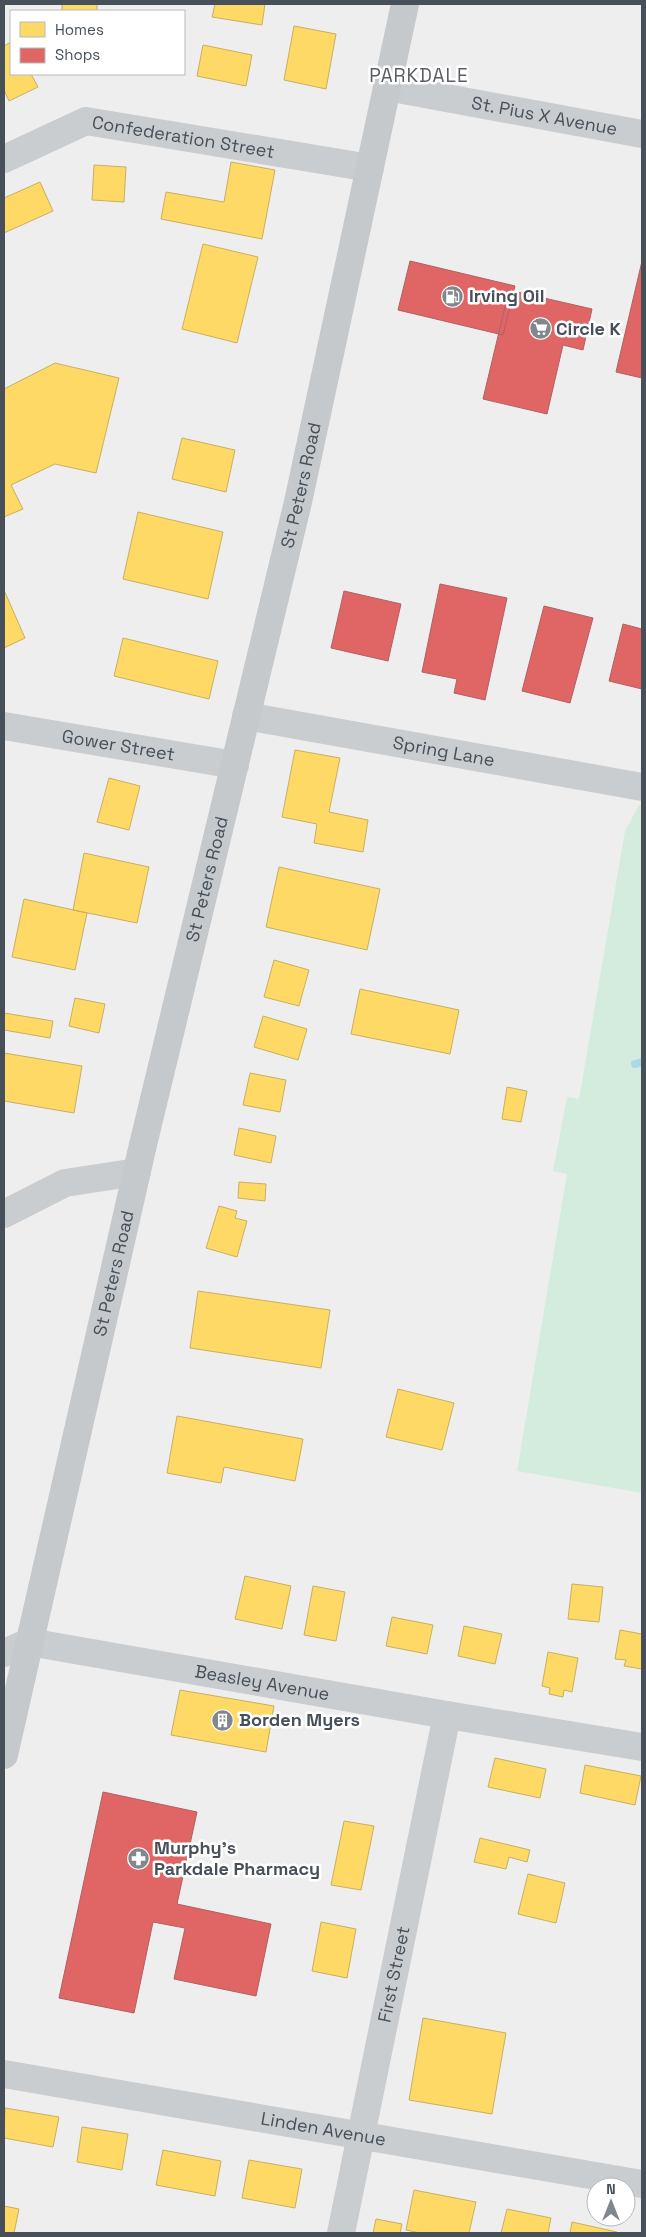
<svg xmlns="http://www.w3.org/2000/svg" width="646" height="2237" font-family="'Space Grotesk',sans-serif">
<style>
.green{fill:#d4ecde}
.homes{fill:#ffd966;stroke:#c8b062}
.shops{fill:#e06666;stroke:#b25f62}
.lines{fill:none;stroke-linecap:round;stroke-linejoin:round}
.stream{stroke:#abd9e8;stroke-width:8}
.minor{stroke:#cacdcf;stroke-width:28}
.major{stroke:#c6c9cc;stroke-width:28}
.labels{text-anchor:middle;stroke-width:5;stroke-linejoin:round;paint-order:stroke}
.street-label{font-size:18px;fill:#475059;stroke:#fff}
.poi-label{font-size:18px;font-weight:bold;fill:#475059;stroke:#fff;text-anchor:start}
.neighbourhood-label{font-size:19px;letter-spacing:1px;fill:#5a5d62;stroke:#fff}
</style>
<rect width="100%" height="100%" fill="#efeeee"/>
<path class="green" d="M639,805H642V1493L517,1471L567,1174L553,1171L567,1097L579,1099L625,831Z"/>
<path class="homes" d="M62,4H97V11H62Z
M215,4H265L262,25L212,17Z
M294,26L336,34L326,89L284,80Z
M11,42V74H31L38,87L9,101L4,90V46Z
M203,45L252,55L246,86L197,76Z
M231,162L275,170L262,239L161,219L166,192L224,202Z
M94,165L126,167L124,202L92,200Z
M40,182L53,211L4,233V198Z
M203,244L258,257L237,343L182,329Z
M55,363L119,378L96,473L55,464L11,485L23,509L4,517V389Z
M182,438L235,450L226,492L172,479Z
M138,512L223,532L208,599L123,579Z
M4,590L25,638L4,648Z
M123,638L218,661L209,699L114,676Z
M295,750L340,758L329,812L368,820L363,852L314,843L317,824L282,817Z
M109,778L140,786L129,830L97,822Z
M84,853L149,867L137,923L73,910Z
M279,867L380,889L367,950L266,927Z
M24,899L87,913L75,970L12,957Z
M274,960L309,970L299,1006L264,997Z
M360,989L459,1010L450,1054L351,1034Z
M75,998L105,1004L99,1033L69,1026Z
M4,1013L53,1021L50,1038L4,1030Z
M263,1016L307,1029L298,1060L254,1047Z
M4,1053L82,1066L74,1113L4,1101Z
M250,1073L286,1080L280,1112L243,1105Z
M507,1087L527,1091L521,1122L502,1119Z
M239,1128L276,1136L271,1163L234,1155Z
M239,1182L266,1184L265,1201L238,1198Z
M219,1206L237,1211L235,1218L247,1221L237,1257L206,1248Z
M198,1291L330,1310L321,1368L190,1348Z
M398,1389L454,1403L442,1450L386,1437Z
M177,1416L303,1439L295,1481L224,1467L221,1483L167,1473Z
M245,1576L291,1586L282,1629L235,1619Z
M572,1584L603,1587L599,1622L568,1619Z
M313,1586L345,1592L336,1641L304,1635Z
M392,1617L433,1625L427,1654L386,1646Z
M464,1626L502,1634L495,1664L458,1656Z
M620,1630L642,1634V1669L624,1666L626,1660L615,1659Z
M548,1652L578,1658L572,1692L564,1690L563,1697L549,1694L550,1688L542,1686Z
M180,1690L274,1706L266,1752L171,1735Z
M495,1758L546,1769L540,1798L488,1787Z
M585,1765L641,1776L635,1805L580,1793Z
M344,1821L374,1826L361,1890L331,1885Z
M480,1838L530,1850L527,1862L509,1857L506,1869L474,1862Z
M528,1874L565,1883L556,1923L518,1914Z
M321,1922L356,1929L347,1978L312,1971Z
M423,2018L506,2033L492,2114L409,2100Z
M5,2108L59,2117L53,2147L4,2138Z
M82,2127L128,2134L122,2170L77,2162Z
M163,2150L221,2161L215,2196L156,2185Z
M249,2160L302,2169L295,2208L242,2198Z
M414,2190L476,2202L469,2233H420L406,2230Z
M4,2206L19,2209L14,2233H4Z
M507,2209L551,2218L548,2233H501Z
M376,2219L402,2224L400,2233H373Z
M572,2222L617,2232V2233H570Z"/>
<path class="shops" d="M410,261L515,286L503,335L398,310Z
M642,261V378L616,372Z
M509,290L592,309L583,350L563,345L547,414L483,399Z
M440,584L507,598L485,700L454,693L457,679L422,672Z
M344,591L401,604L388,661L331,648Z
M544,606L593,618L570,703L522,691Z
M623,624L642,629V689L609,681Z
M103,1792L197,1812L177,1904L271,1924L256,1996L174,1979L185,1928L153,1922L134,2013L59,1998Z"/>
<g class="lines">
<path class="stream" d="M635,1064L642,1062"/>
<g class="minor">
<path id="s1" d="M387,87L642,134"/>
<path id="s2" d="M4,159L86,121L370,168"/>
<path id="s3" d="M246,716L642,787"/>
<path id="s4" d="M4,726L235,765"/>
<path d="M4,1214L65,1183L137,1172"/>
<path id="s5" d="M4,1653L29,1642L447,1715L642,1747"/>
<path id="s6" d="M4,2074L642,2184"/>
<path id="s7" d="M341,2233L447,1715"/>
</g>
<path class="major" id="s8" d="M4,1755L142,1149L298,502L405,4"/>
</g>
<defs>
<symbol id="fuel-disc" viewBox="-11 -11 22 22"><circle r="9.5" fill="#82878d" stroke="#fff"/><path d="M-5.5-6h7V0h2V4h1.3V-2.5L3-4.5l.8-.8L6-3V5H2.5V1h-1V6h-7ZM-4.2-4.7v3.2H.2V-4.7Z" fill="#fff"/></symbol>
<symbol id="supermarket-disc" viewBox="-11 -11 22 22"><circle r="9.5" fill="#82878d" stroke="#fff"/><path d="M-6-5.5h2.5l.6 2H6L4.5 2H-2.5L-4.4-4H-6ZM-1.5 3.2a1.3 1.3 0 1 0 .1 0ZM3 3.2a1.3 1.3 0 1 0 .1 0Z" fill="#fff"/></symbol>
<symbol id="building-disc" viewBox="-11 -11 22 22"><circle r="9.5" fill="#82878d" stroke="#fff"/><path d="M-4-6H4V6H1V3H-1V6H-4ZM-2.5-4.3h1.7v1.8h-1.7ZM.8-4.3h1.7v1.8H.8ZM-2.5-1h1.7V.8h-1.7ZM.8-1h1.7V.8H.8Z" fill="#fff"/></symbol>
<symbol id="pharmacy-disc" viewBox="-11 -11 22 22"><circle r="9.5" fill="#82878d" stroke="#fff"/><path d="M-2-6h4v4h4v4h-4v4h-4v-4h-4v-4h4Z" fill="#fff"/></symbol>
</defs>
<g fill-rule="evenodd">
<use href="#fuel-disc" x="440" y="284" width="25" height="25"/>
<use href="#supermarket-disc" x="528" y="316" width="25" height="25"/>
<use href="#building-disc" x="210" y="1708" width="25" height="25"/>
<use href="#pharmacy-disc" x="126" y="1846" width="25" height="25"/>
</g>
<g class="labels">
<g class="street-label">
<text dy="6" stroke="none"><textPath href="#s1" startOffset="160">St. Pius X Avenue</textPath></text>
<text dy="6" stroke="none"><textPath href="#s2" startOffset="189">Confederation Street</textPath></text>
<text dy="6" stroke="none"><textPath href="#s8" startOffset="1304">St Peters Road</textPath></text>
<text dy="6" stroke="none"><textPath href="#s4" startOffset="116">Gower Street</textPath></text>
<text dy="6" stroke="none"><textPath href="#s3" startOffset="201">Spring Lane</textPath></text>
<text dy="6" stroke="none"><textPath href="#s8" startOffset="899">St Peters Road</textPath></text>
<text dy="6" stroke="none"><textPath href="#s8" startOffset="494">St Peters Road</textPath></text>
<text dy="6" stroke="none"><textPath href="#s5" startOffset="264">Beasley Avenue</textPath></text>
<text dy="6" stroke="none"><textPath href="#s7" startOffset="264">First Street</textPath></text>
<text dy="6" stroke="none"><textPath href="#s6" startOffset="324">Linden Avenue</textPath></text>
</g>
<g class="poi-label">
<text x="469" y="302">Irving Oil</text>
<text x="556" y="335">Circle K</text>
<text x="239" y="1726">Borden Myers</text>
<text x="154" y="1854">Murphy's<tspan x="154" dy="21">Parkdale Pharmacy</tspan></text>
</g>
<g class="neighbourhood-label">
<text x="419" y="82">PARKDALE</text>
</g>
</g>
<rect width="646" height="2237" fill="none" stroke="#475059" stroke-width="10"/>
<rect x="10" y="10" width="175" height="65" fill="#ffffff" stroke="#b5b9bd"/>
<rect x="20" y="22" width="25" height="15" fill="#ffd966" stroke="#b5b9bd"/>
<text x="55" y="35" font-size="15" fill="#475059">Homes</text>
<rect x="20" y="48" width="25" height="15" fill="#e06666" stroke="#b5b9bd"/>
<text x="55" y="60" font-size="15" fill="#475059">Shops</text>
<g transform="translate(611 2202)"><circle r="24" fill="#ffffff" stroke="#b5b9bd"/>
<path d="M0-4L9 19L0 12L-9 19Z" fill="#82878d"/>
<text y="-8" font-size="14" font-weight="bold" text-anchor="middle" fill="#475059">N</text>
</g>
</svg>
